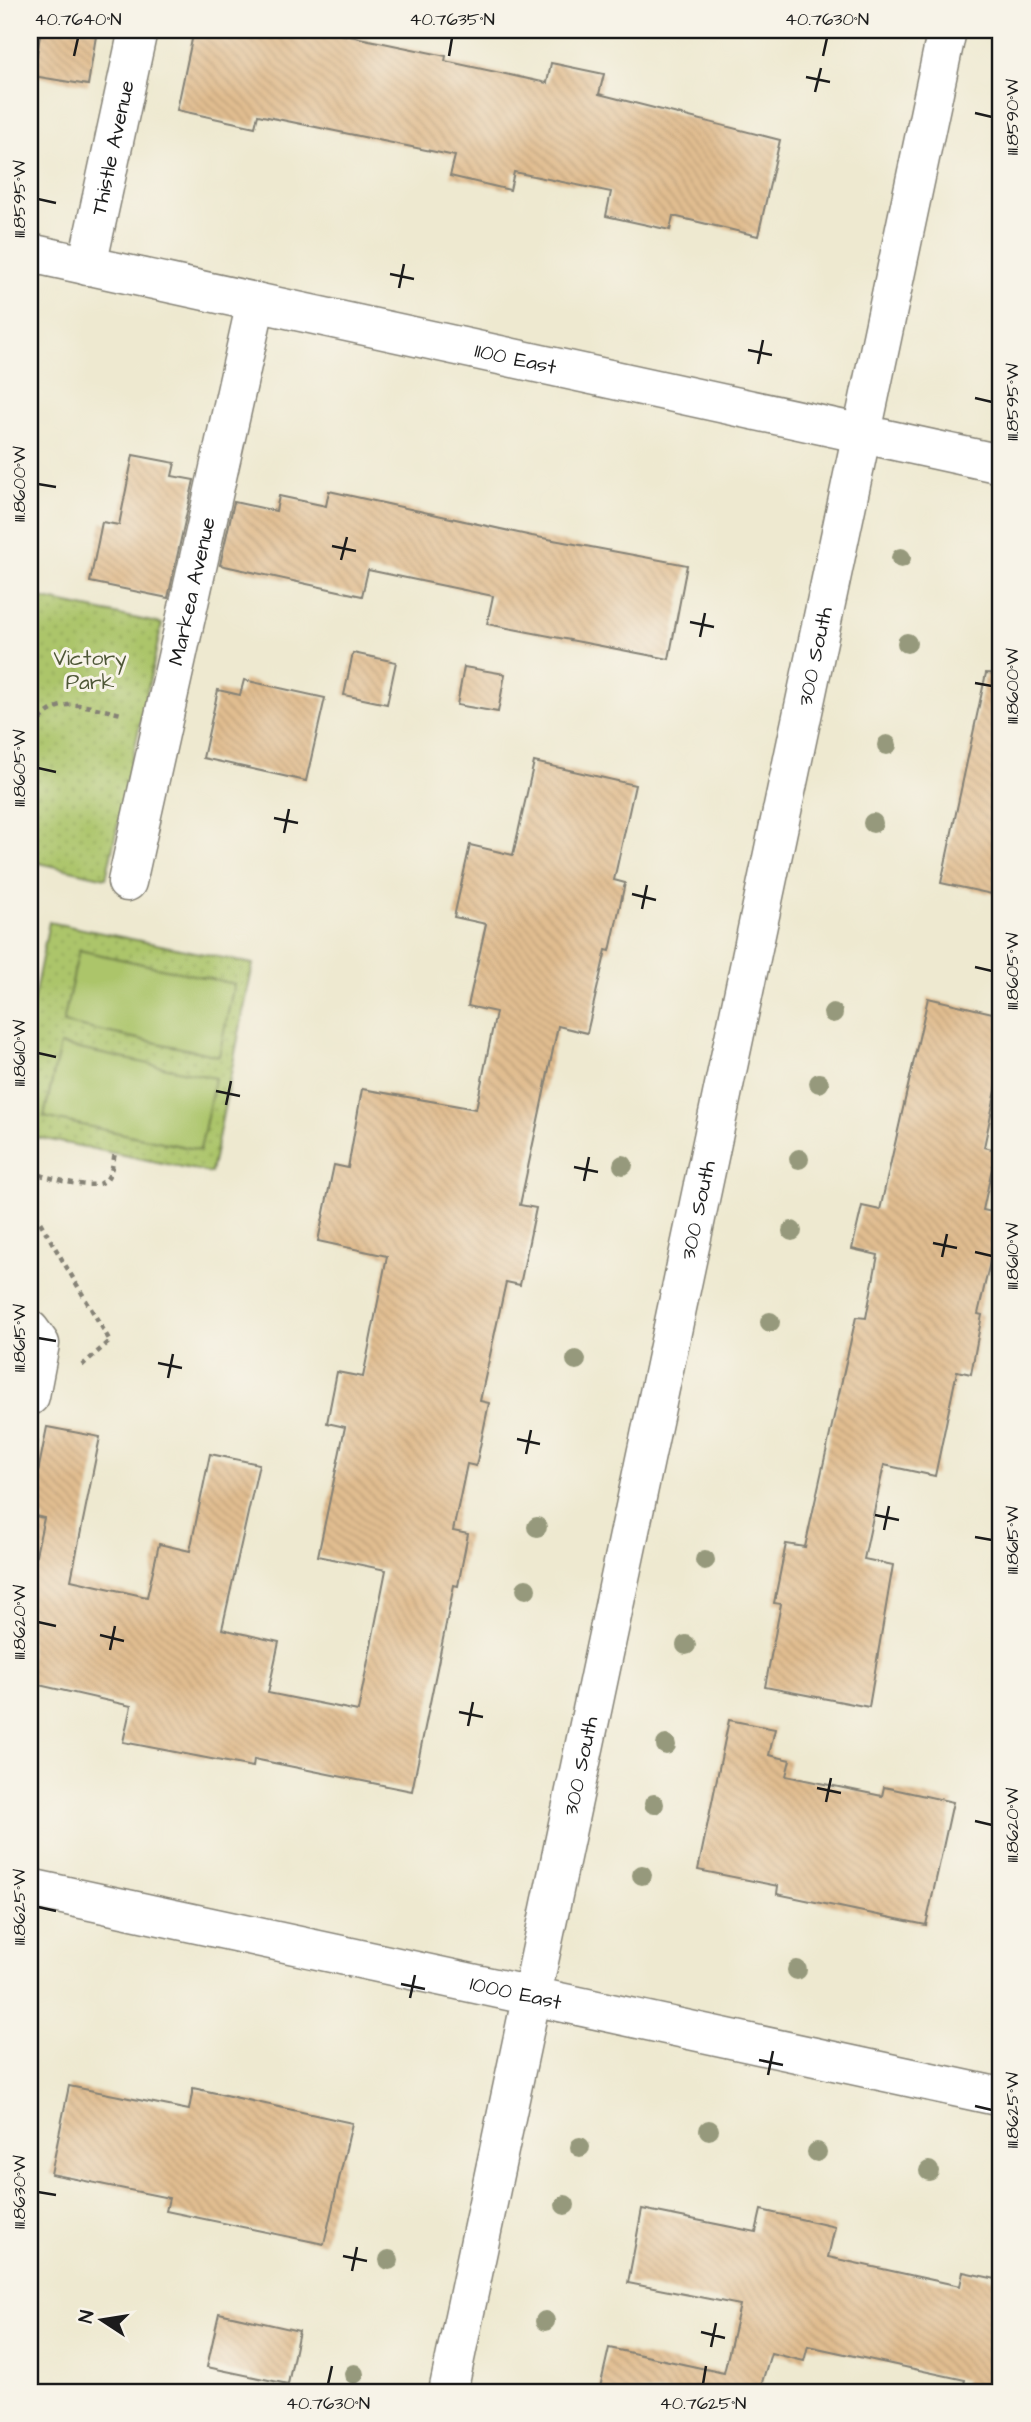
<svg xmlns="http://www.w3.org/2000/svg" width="1031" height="2422" font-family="'Architects Daughter',sans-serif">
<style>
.park{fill:url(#park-dots);stroke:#647043;stroke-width:2}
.garden{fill:#acc56a;stroke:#647043;stroke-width:2}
.building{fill:url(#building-back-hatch)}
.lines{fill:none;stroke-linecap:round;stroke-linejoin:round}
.minor-casing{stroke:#858276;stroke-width:41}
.path{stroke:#858276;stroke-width:4.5;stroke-dasharray:5 5;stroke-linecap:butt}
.minor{stroke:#fff;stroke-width:38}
.tree{fill:#96997c}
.ticks{fill:none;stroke:#1c1c1c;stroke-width:2.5}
.labels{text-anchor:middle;stroke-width:6;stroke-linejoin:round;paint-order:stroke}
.street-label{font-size:21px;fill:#1c1c1c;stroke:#f7f3e8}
.park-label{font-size:21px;fill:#4e5737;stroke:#f7f3e8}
.neatline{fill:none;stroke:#1c1c1c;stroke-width:2.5}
.ticks-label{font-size:18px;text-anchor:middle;fill:#1c1c1c}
</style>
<defs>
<pattern id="park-dots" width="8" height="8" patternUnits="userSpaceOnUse" patternTransform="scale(1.75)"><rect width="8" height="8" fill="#acc56a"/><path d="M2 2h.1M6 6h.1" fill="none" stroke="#93a95b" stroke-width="1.8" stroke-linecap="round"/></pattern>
<pattern id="building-back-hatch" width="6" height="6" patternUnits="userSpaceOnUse" patternTransform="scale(1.75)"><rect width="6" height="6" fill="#e1bd90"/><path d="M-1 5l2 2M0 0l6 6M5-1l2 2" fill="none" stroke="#c0a27c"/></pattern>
</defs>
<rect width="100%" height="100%" fill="#f7f3e8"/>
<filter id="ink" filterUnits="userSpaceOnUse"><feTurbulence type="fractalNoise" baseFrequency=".0143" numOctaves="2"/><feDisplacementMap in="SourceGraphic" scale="14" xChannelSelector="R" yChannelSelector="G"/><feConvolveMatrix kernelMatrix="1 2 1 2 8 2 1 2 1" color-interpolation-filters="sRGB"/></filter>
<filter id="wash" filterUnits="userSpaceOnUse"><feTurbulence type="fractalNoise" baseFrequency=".00686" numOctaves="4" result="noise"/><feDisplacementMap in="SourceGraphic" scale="28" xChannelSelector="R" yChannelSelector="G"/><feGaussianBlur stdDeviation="1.57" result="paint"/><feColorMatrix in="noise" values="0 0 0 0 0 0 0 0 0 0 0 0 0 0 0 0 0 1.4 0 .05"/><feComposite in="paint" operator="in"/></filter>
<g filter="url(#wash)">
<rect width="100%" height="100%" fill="#eee9d0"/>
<path class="park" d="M35,597L162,624L106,878L30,861V621Z
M49,922L253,964L211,1173L30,1136V1017Z"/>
<path class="garden" d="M79,950L234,984L219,1056L63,1023Z
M60,1045L215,1078L200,1150L44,1117Z"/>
<g id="blocks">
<path class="building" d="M41,30H97L88,85L33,76Z
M194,30H321L446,56L445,61L547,83L551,63L604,74L599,94L780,140L758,236L673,216L670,230L606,216L611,192L514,172L510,190L450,176L455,156L258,115L255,127L177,110Z
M133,455L175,463L172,476L194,480L168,598L90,582L102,522L119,525Z
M329,491L532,536L687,565L669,659L487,624L493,596L368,570L362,596L220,565L234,502L276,511L279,496L326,506Z
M353,653L396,662L387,704L344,695Z
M464,667L505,674L498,712L457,705Z
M986,673L1001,674V896L941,883Z
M244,680L325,698L306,781L203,758L218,690L240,695Z
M534,762L635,785L614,880L625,883L610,951L606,950L587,1033L558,1026L520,1205L536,1208L520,1285L506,1282L480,1401L489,1403L476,1466L467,1464L453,1531L468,1534L458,1586L454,1585L412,1791L254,1759L253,1767L123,1742L131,1706L30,1683V1582L44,1518L30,1515V1512L47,1427L100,1437L71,1580L147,1597L159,1544L190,1551L210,1454L259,1464L222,1629L279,1642L268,1693L358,1711L386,1570L318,1556L345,1427L327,1423L337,1372L363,1377L387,1256L318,1241L334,1165L348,1168L362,1089L476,1109L496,1012L468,1006L486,924L454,917L470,845L513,855Z
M928,998L1001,1015V1067L984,1147L996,1150L983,1210L1001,1214L978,1314L982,1315L971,1374L957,1371L935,1476L884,1465L864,1559L893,1565L869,1707L765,1687L781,1604L774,1603L786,1544L805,1547L856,1317L866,1318L878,1255L852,1249L862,1206L880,1210Z
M729,1720L775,1729L769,1755L790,1760L786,1776L882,1796L884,1787L953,1802L926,1925L777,1894L778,1886L698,1870Z
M69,2086L189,2110L193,2088L352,2123L324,2244L166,2211L169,2198L51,2174Z
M642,2209L756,2232L761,2210L835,2227L828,2257L960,2286L963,2272L1001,2280V2392H962L965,2380L808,2346L804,2361L771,2353L759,2392H599L609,2348L724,2373L740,2305L628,2283Z
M219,2313L299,2331L288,2384L207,2367Z"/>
</g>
</g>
<g filter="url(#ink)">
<use href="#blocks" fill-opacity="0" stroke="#858276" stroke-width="2"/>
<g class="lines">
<defs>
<g id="minor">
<path id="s1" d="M30,253L1001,464"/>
<path id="s2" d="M87,266L138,30"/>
<path id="s3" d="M127,882L256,302"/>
<path d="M30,1330L40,1344L30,1396"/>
<path id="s4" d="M30,1888L1001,2097"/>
<path id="s5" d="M448,2392L947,30"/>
</g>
</defs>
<use href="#minor" class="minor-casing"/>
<path class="path" d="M30,737C51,691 81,705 121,714
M30,1172C46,1176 93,1193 106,1180C112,1173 113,1162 115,1153
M30,1205L110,1341L79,1368
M30,1475L37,1438"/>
<use href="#minor" class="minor"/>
</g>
<g class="tree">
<circle cx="901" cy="558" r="10"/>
<circle cx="907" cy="643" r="10"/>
<circle cx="887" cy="745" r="10"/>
<circle cx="873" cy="823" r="10"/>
<circle cx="833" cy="1013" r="10"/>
<circle cx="819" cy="1083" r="10"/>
<circle cx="799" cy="1159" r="10"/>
<circle cx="623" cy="1165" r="10"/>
<circle cx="792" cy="1231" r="10"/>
<circle cx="770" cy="1322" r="10"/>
<circle cx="576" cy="1360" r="10"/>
<circle cx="537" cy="1527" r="10"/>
<circle cx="705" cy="1560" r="10"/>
<circle cx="526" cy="1589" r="10"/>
<circle cx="686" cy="1645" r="10"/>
<circle cx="666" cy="1745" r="10"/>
<circle cx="654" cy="1804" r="10"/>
<circle cx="642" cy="1875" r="10"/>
<circle cx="797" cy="1970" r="10"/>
<circle cx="709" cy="2130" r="10"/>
<circle cx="580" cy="2147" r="10"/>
<circle cx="817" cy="2152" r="10"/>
<circle cx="929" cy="2171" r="10"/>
<circle cx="565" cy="2205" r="10"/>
<circle cx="389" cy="2260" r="10"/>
<circle cx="545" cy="2321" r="10"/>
<circle cx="354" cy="2374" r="10"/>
</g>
</g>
<path class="ticks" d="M74,56L78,38M449,56L452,38M823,56L827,38M806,77L830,82M815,92L821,68M975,113L992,117M38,199L56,203M390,274L414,279M399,288L404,264M748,350L772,355M758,364L763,340M975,398L992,402M38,484L56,487M332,546L356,551M341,560L347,537M690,622L714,627M700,637L705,613M975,683L992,686M38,768L56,772M274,818L298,823M284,833L289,809M632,894L656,900M642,909L647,885M975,967L992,971M38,1053L56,1057M216,1091L240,1096M226,1105L231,1081M574,1167L598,1172M584,1181L589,1157M933,1243L957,1248M975,1252L992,1256M942,1257L947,1234M38,1338L56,1341M158,1363L182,1368M168,1378L173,1354M517,1439L540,1444M526,1454L531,1430M875,1515L899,1520M884,1530L889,1506M975,1537L992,1540M38,1622L56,1626M100,1635L124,1641M110,1650L115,1626M459,1712L483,1717M468,1726L473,1702M817,1788L841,1793M826,1802L831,1778M975,1821L992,1825M38,1907L56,1911M401,1984L425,1989M410,1998L415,1975M759,2060L783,2065M768,2075L773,2051M975,2106L992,2110M38,2192L56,2195M343,2256L367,2261M352,2271L357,2247M701,2332L725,2338M711,2347L716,2323M328,2384L332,2366M703,2384L706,2366"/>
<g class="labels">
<g class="street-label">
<text dy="7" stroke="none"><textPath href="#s2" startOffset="121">Thistle Avenue</textPath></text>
<text dy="7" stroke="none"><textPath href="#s1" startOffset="497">1100 East</textPath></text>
<text dy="7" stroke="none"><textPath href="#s3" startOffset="298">Markea Avenue</textPath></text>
<text dy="7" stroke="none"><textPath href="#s5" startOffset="1774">300 South</textPath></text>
<text dy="7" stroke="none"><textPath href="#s5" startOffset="1208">300 South</textPath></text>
<text dy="7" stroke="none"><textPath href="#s5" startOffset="640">300 South</textPath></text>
<text dy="7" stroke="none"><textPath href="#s4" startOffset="497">1000 East</textPath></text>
</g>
<g class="park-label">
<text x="90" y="665">Victory<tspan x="90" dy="24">Park</tspan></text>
</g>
</g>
<rect width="1031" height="2422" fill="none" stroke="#f7f3e8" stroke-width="77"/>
<g transform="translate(102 2320) rotate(282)" stroke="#f7f3e8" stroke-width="5" paint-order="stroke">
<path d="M0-5L12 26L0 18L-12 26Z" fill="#1c1c1c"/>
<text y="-10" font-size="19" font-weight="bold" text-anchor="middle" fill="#1c1c1c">N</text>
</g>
<rect x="38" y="38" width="954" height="2346" class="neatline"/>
<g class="ticks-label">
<text x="78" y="25">40.7640°N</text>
<text x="452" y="25">40.7635°N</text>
<text x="827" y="25">40.7630°N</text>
<text transform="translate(1012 117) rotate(-90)" y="6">111.8590°W</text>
<text transform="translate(19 199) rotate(-90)" y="6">111.8595°W</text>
<text transform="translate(1012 402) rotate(-90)" y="6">111.8595°W</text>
<text transform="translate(19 484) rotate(-90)" y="6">111.8600°W</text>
<text transform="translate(1012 686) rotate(-90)" y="6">111.8600°W</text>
<text transform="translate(19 768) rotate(-90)" y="6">111.8605°W</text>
<text transform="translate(1012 971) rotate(-90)" y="6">111.8605°W</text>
<text transform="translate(19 1053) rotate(-90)" y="6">111.8610°W</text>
<text transform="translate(1012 1256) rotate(-90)" y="6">111.8610°W</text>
<text transform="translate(19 1338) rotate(-90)" y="6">111.8615°W</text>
<text transform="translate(1012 1540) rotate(-90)" y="6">111.8615°W</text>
<text transform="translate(19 1622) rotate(-90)" y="6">111.8620°W</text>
<text transform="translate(1012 1825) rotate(-90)" y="6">111.8620°W</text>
<text transform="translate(19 1907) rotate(-90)" y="6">111.8625°W</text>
<text transform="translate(1012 2110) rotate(-90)" y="6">111.8625°W</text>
<text transform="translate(19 2192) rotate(-90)" y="6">111.8630°W</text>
<text x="328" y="2409">40.7630°N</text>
<text x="703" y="2409">40.7625°N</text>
</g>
</svg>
